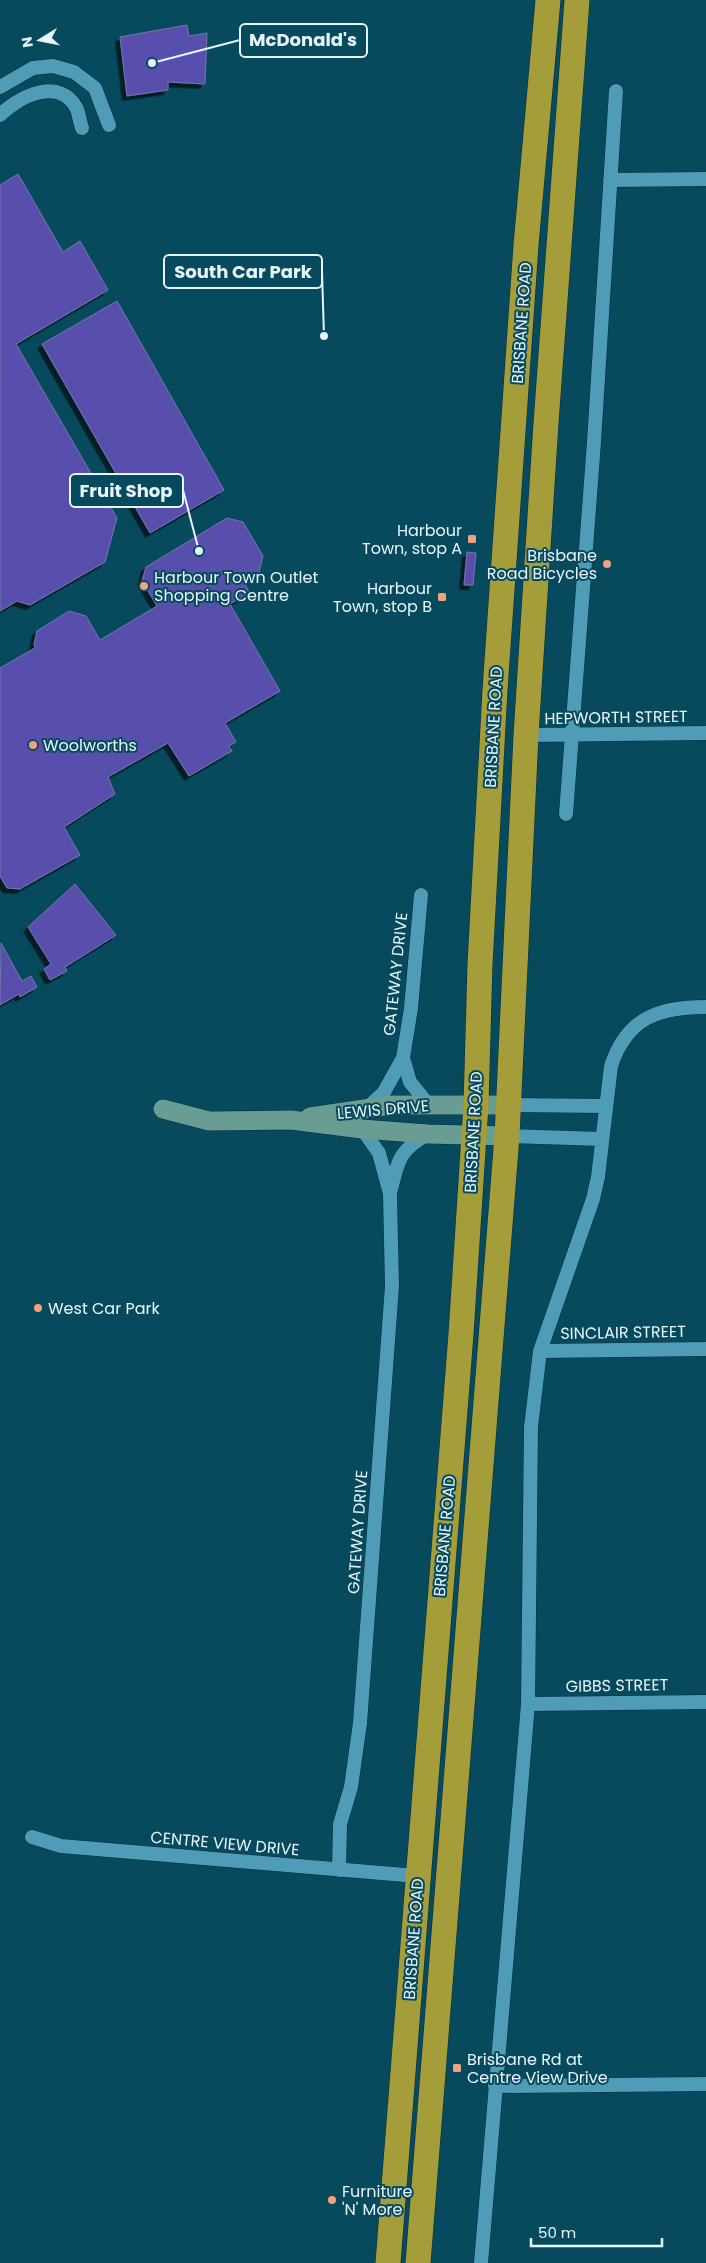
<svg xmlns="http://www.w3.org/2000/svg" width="706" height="2263" font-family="Poppins,sans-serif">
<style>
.building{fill:#5850ac;stroke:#7575ad;filter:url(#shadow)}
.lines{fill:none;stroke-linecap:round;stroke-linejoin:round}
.street-casing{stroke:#022e3c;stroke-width:15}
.secondary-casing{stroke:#022e3c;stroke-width:20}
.highway-casing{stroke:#022e3c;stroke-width:26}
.street{stroke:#4f9cb7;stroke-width:14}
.secondary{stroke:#699c92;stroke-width:19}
.highway{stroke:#a59c3a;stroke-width:25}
.poi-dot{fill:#f2a17e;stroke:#074a5d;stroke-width:2}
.labels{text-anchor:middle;stroke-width:4;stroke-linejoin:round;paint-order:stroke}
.street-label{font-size:16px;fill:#e7f5fb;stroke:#074a5d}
.poi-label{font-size:16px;fill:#e7f5fb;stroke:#074a5d;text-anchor:start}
.leader{fill:none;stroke:#e7f5fb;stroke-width:2}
.callout-dot{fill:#e7f5fb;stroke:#074a5d;stroke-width:2}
.callout{fill:#074a5d;stroke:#e7f5fb;stroke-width:2}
.callout-label{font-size:18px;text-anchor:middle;font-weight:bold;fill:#e7f5fb}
</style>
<defs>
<filter id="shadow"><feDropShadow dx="-4.5" dy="4.5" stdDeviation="0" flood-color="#0009"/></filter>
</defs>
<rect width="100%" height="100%" fill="#074a5d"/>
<path class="building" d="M187,25L189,36L207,33L205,84L168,82V90L127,96L120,37Z
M18,174L63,252L80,241L108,290L16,344L117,518L105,562L30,605L17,601L0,611V185Z
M117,301L224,490L150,533L42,344Z
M227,518L243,522L263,556L259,572L243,581L250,593L230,604L280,691L225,723L236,742L229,746L232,751L189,776L168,743L108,777L115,794L64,827L80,855L20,889L7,888L0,876V668L35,648L34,645L37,631L69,611L86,616L100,640L157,606L142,581L146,567Z
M467,552L476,553L473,585H464Z
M75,884L116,935L65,967L67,971L50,980L44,969L51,964L28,927Z
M1,943L22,981L31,976L37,987L20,997L19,994L0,1005Z"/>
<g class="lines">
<defs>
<path id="street" d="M0,87L33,68L53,66L74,72L95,88L109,125
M0,115C19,96 60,76 77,109C79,115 80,122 82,128
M610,180L706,179
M526,735L706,733
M566,814L594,442L616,91
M403,1058L410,1082L428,1104
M508,1105L606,1106
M368,1107L384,1092L403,1058L411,1008L421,895
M507,1136L602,1139
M390,1193C399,1160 397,1152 428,1134
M540,1351L706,1349
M528,1704L706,1702
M32,1837L61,1846L417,1876
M339,1870L340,1824L351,1787L360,1723L392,1286L390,1194L379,1153L362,1129
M495,2086L706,2084
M481,2263L528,1704L531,1427L540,1351L593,1199L598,1177L611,1066C627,1018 658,1007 706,1007"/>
<path id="secondary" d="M163,1109L209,1121L291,1120L362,1129L428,1134L507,1136
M310,1117L391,1105H508"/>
<path id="highway" d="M388,2263L461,1334L476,1105L480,964L495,690L526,245L548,0
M418,2263L507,1136L526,735L546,423L577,0"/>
</defs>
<use href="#street" class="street-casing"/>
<use href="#secondary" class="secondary-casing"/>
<use href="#highway" class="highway-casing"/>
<use href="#street" class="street"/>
<use href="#secondary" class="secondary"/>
<use href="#highway" class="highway"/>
</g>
<g class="poi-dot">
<rect x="467" y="534" width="10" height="10" rx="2.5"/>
<circle cx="607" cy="564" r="5"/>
<circle cx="144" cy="586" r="5"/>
<rect x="437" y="592" width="10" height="10" rx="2.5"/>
<circle cx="33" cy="745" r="5"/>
<circle cx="38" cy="1308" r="5"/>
<rect x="452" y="2063" width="10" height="10" rx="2.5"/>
<circle cx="332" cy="2200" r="5"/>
</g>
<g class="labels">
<g class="street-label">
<text transform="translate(521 323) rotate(-86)" y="6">BRISBANE ROAD</text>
<text transform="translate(616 717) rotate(-1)" y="6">HEPWORTH STREET</text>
<text transform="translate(493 727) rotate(-87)" y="6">BRISBANE ROAD</text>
<text transform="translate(395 974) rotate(-84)" y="6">GATEWAY DRIVE</text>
<text transform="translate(383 1109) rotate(-5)" y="6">LEWIS DRIVE</text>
<text transform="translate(473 1132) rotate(-87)" y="6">BRISBANE ROAD</text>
<text transform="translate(623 1332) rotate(-1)" y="6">SINCLAIR STREET</text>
<text transform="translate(357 1532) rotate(-86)" y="6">GATEWAY DRIVE</text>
<text transform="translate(444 1536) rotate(-85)" y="6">BRISBANE ROAD</text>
<text transform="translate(617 1685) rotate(-1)" y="6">GIBBS STREET</text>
<text transform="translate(225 1843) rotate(5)" y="6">CENTRE VIEW DRIVE</text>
<text transform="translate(413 1939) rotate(-86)" y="6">BRISBANE ROAD</text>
</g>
<g class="poi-label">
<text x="462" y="536" text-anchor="end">Harbour<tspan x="462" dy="18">Town, stop A</tspan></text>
<text x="597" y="561" text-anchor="end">Brisbane<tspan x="597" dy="18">Road Bicycles</tspan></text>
<text x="154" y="583">Harbour Town Outlet<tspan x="154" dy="18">Shopping Centre</tspan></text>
<text x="432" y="594" text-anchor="end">Harbour<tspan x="432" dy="18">Town, stop B</tspan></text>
<text x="43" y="751">Woolworths</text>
<text x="48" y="1314">West Car Park</text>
<text x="467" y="2065">Brisbane Rd at<tspan x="467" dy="18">Centre View Drive</tspan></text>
<text x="342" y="2197">Furniture<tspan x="342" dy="18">'N' More</tspan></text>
</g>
</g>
<path class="leader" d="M152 63L240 40M324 336L322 272M199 551L183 490"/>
<g class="callout-dot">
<circle cx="152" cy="63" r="5"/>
<circle cx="324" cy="336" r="5"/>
<circle cx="199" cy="551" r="5"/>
</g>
<g class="callout">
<rect x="240" y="24" width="127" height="33" rx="5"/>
<rect x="164" y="255" width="158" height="33" rx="5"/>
<rect x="70" y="474" width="113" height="33" rx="5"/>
</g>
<g class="callout-label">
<text x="303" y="46">McDonald's</text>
<text x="243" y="278">South Car Park</text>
<text x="126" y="497">Fruit Shop</text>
</g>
<g transform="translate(40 40) rotate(260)" stroke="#074a5d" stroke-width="4" paint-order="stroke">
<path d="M0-4L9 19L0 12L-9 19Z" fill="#e7f5fb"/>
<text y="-8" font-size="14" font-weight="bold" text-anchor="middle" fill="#e7f5fb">N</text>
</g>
<path d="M531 2238v8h131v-8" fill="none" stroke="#e7f5fb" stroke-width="2.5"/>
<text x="538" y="2238" font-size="15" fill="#e7f5fb" stroke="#074a5d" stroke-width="4" paint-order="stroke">50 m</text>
</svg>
